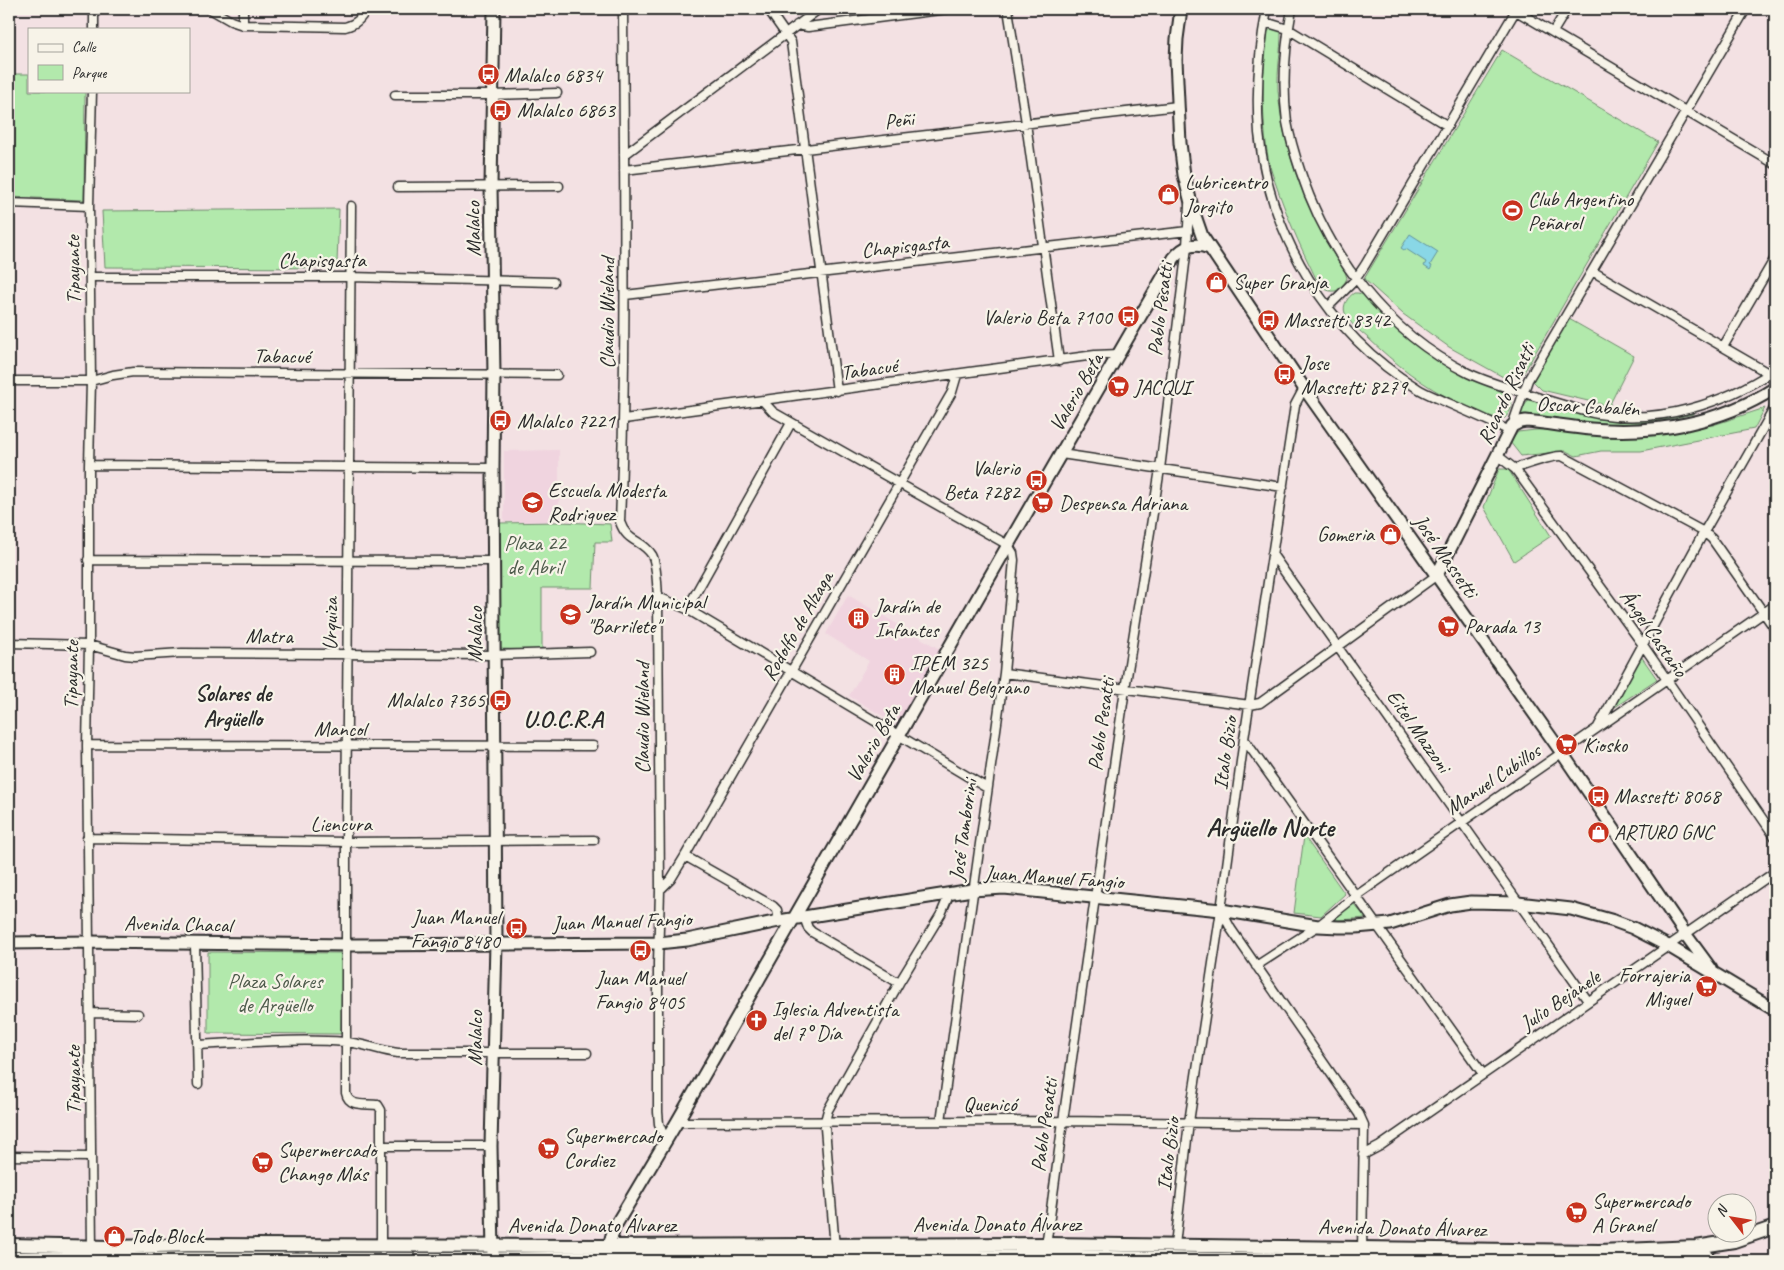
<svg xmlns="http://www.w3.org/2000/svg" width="1784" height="1270" font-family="Caveat,sans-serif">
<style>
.built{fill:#f0d4df}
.green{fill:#b2e9ac;stroke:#6e8a6c}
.water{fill:#89d7e6;stroke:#63929b}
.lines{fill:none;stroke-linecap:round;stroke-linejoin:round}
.street-casing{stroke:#2b2b2b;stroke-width:11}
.secondary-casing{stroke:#2b2b2b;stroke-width:15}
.primary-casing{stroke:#2b2b2b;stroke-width:16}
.street{stroke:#f7f3e8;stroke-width:8}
.secondary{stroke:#f7f3e8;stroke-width:11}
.primary{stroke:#f7f3e8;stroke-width:12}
.labels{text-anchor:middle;stroke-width:4.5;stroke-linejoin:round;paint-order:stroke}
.poi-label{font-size:21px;fill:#2b2b2b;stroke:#f7f3e8;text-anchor:start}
.street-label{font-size:21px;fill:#2b2b2b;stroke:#f7f3e8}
.park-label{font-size:21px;fill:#4d5a4b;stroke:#f7f3e8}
.neighbourhood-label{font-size:22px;font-weight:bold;fill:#2b2b2b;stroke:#f7f3e8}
.quarter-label{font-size:24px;font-weight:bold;fill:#2b2b2b;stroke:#f7f3e8}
.district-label{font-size:26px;font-weight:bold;fill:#2b2b2b;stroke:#f7f3e8}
</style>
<rect width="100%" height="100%" fill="#f3e1e3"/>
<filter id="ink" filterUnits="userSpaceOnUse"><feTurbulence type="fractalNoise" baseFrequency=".02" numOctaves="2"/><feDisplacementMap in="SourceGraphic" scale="10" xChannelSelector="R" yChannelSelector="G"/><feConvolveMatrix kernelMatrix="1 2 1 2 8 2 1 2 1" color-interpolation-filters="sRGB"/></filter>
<g filter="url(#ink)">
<path class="built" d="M559,450V522H504V451Z
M848,595L941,650L898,725L849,696L869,661L826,634Z"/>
<path class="green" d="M1272,28L1281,32C1281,51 1277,70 1278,90C1283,156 1310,218 1345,272L1347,278L1342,289C1321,298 1316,277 1308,262C1294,233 1281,201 1271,170C1264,147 1263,106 1263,82C1264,65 1267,48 1267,32Z
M1502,50L1658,142L1523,374L1505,378L1449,347L1403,314L1364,279Z
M9,74H29V91H85L84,200L9,197Z
M339,209L337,263L331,268L105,267L102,211Z
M1354,293H1358L1364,295L1398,329L1431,356L1507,394C1515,402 1512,410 1505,418C1488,419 1474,411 1458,403C1424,386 1395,364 1368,338C1360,331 1349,323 1345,313C1342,305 1348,297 1354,293Z
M1569,319L1634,356L1609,406L1542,390L1533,381Z
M1528,400L1624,419L1692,409L1693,414C1680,417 1667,420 1654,421C1610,428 1563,421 1518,417Z
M1765,408L1754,429L1641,451H1601L1576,456L1566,451L1521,456L1510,442L1518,432L1535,430L1713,425Z
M1499,469H1508L1551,536L1514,561L1484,507Z
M559,522L610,524L612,542H595L593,588H542V650L500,649V523Z
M1641,656L1657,679L1609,711Z
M1304,836L1345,894L1321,916L1294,913Z
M1353,903L1366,918L1328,921Z
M208,952L342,953L341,1034L208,1033Z"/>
<path class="water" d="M1410,234L1438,252L1430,265L1432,266L1430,270L1424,266L1426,262L1406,249L1404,250L1401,248Z"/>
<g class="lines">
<defs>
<path id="street" d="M210,9L231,21L243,25L345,27C357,24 361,18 367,9
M623,9C624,180 627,351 620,522C627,543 642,539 652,555C657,564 657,586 658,597L660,890L658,963V1112L659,1124L666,1141
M768,9L791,42L837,391
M1008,9L1026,123L1059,361
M1267,9C1259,49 1256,92 1259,133C1269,235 1329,335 1417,388C1426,394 1438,398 1448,403C1469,412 1489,421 1510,431
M1292,9C1285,46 1282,85 1287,122C1290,138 1295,155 1300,170C1328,256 1386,332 1468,373C1491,384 1516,390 1540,398C1559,403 1579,411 1598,414C1661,424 1723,404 1775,370
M1513,9L1775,164
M1265,22L1288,29L1448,126
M243,25V9
M797,25L808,27L947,9
M94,29V9
M1553,32L1567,9
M395,95H491L557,93
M624,155L819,9
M624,170L1178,106
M398,187L559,186
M9,203L89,206
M351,206L346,842V1093C349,1108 366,1103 378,1105L381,1110V1245
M1592,271L1775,377
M90,277H350L553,282
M625,295L1188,231
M1328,307L1355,280L1365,265L1516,10
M1723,347L1775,258
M9,381H91L113,375L133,372L557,375
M763,401L773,412L1008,545L1013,553L1014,560L1004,673L941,1121
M624,419L1095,355L1119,354
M1512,426L1528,380L1746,9
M1061,454L1283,487
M1498,456L1515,469L1643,645L1775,837
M89,465L493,468
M1515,469C1523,465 1554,455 1562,456L1704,532L1712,539L1775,629
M1272,554L1588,1001
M88,560L494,561
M658,597L687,609L987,788
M687,609L791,423
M9,643L89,645L125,655L135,656L182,653L494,655L590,652
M1004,673L1250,705L1260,703L1437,575
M1598,727L1704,532L1775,407
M1244,739L1483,1074
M87,745L593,746
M87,838L346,842L594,840
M685,856L773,906L777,910L779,921
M660,890L671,879L685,856L952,392L957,375
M1221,910L1231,929L1359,1114L1364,1125L1362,1250
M804,917L808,928L812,932L899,983
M195,943L198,1084
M1256,966L1318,926L1356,896L1462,822L1775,605
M90,1013L138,1014
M197,1045C244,1043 298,1038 345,1042C363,1043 380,1051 398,1053H587
M677,1122L1063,1121L1364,1125
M382,1146H491
M1363,1155L1380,1146L1775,872
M9,1156L90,1157
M1175,1245L1189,1122L1221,910L1244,739L1295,405L1304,388
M1046,1246L1063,1121L1125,689L1160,469L1187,247L1189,205
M835,1248L825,1128V1121L828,1110L899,983L941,914L949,895
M92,1249L87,745L89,645V465L91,381L89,206L92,91"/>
<path id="secondary" d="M1181,9L1177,39L1176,60L1180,143L1184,175L1192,207L1202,236L1304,388L1562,753L1686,935L1711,969
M1437,575L1512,426L1520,422L1526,421C1548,423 1569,427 1591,429C1655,435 1721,423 1775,388
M9,943L89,942L351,945L658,943L687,940L779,921L972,890L1004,888L1221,910L1318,926L1339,927H1356L1390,924L1450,905L1471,902L1518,903L1571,909L1614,921L1633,928L1670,947L1775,1010
M493,1254L491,1146L496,943L493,468L494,374L491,186L494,9
M609,1255V1246L614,1228L677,1122L1008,545L1174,258C1184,246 1194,242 1209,248"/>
<path id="primary" d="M9,1245L111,1247L199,1245L609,1246L1047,1244L1599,1251L1696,1247L1734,1241L1775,1227
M9,1258L447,1259L935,1254L1221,1259H1398L1581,1261
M1582,1261L1650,1260L1706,1254"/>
</defs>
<use href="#street" class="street-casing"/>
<use href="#secondary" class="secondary-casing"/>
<use href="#primary" class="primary-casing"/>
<use href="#street" class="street"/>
<use href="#secondary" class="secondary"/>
<use href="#primary" class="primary"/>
</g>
</g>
<defs>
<symbol id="bus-disc" viewBox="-11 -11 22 22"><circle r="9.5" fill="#c8321e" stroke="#f7f3e8"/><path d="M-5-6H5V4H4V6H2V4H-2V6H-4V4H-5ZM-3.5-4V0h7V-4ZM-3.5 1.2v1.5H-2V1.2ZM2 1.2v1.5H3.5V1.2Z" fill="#fff"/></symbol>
<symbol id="shop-disc" viewBox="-11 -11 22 22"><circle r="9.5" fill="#c8321e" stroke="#f7f3e8"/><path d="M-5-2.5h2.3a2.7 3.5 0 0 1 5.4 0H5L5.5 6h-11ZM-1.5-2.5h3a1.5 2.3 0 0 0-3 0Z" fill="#fff"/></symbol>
<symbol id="stadium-disc" viewBox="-11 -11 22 22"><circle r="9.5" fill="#c8321e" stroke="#f7f3e8"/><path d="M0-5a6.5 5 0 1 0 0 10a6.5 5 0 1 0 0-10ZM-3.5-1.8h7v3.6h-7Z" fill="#fff"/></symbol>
<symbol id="supermarket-disc" viewBox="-11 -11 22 22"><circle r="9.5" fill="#c8321e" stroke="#f7f3e8"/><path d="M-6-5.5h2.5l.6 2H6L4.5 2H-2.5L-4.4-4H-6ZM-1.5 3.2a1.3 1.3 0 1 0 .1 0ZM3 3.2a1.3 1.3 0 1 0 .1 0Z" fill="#fff"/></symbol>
<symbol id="school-disc" viewBox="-11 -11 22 22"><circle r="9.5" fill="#c8321e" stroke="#f7f3e8"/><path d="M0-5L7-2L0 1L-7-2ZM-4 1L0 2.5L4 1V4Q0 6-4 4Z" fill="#fff"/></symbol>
<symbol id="building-disc" viewBox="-11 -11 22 22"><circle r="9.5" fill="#c8321e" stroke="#f7f3e8"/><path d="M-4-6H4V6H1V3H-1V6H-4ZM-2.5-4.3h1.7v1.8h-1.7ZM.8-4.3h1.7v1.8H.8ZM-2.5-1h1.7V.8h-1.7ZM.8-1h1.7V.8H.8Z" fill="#fff"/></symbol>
<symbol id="church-disc" viewBox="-11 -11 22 22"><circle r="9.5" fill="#c8321e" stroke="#f7f3e8"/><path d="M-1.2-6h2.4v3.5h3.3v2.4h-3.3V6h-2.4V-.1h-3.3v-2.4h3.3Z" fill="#fff"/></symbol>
</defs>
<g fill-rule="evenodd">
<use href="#bus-disc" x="476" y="62" width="25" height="25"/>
<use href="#bus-disc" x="488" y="98" width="25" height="25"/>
<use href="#shop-disc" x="1156" y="182" width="25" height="25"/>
<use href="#stadium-disc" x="1500" y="198" width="25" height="25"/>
<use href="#shop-disc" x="1204" y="270" width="25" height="25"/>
<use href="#bus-disc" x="1116" y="304" width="25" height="25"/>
<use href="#bus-disc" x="1256" y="308" width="25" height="25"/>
<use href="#bus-disc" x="1272" y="362" width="25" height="25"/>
<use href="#supermarket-disc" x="1106" y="374" width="25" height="25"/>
<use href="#bus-disc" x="488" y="408" width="25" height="25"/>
<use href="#bus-disc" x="1024" y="468" width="25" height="25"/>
<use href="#school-disc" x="520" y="490" width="25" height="25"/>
<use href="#supermarket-disc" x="1030" y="490" width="25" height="25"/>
<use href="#shop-disc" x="1378" y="522" width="25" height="25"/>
<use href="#school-disc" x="558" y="602" width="25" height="25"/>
<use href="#building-disc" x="846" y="606" width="25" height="25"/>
<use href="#supermarket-disc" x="1436" y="614" width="25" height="25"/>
<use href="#building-disc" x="882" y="662" width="25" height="25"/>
<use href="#bus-disc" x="488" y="688" width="25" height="25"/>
<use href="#supermarket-disc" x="1554" y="732" width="25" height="25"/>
<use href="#bus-disc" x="1586" y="784" width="25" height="25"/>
<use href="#shop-disc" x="1586" y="820" width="25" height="25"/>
<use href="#bus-disc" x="504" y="916" width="25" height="25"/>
<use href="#bus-disc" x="628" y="938" width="25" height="25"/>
<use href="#supermarket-disc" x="1694" y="974" width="25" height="25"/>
<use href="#church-disc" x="744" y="1008" width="25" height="25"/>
<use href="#supermarket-disc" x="536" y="1136" width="25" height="25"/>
<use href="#supermarket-disc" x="250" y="1150" width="25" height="25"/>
<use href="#supermarket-disc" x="1564" y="1200" width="25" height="25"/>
<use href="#shop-disc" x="102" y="1224" width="25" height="25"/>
</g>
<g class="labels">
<g class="poi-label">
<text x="504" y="82">Malalco 6834</text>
<text x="517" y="117">Malalco 6863</text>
<text x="1185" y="189">Lubricentro<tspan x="1185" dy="24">Jorgito</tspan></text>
<text x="1528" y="206">Club Argentino<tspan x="1528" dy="24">Peñarol</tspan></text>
<text x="1233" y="289">Super Granja</text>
<text x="1112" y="324" text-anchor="end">Valerio Beta 7100</text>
<text x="1284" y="327">Massetti 8342</text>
<text x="1301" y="370">Jose<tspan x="1301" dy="24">Massetti 8279</tspan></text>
<text x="1134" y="394">JACQUI</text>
<text x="517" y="428">Malalco 7221</text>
<text x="1020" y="475" text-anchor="end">Valerio<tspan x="1020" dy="24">Beta 7282</tspan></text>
<text x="548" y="497">Escuela Modesta<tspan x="548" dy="24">Rodriguez</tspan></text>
<text x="1059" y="510">Despensa Adriana</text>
<text x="1374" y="541" text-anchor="end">Gomeria</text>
<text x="587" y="609">Jardín Municipal<tspan x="587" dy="24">"Barrilete"</tspan></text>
<text x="875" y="613">Jardín de<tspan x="875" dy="24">Infantes</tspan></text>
<text x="1465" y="633">Parada 13</text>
<text x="910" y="670">IPEM 325<tspan x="910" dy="24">Manuel Belgrano</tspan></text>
<text x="485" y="707" text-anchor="end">Malalco 7365</text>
<text x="1583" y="752">Kiosko</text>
<text x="1614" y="803">Massetti 8068</text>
<text x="1614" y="839">ARTURO GNC</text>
<text x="500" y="924" text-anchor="end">Juan Manuel<tspan x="500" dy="24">Fangio 8480</tspan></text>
<text x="1690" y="982" text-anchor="end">Forrajeria<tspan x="1690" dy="24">Miguel</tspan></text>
<text x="640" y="985" text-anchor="middle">Juan Manuel<tspan x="640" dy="24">Fangio 8405</tspan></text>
<text x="772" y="1016">Iglesia Adventista<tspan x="772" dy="24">del 7° Día</tspan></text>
<text x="564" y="1143">Supermercado<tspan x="564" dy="24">Cordiez</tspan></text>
<text x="278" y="1157">Supermercado<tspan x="278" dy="24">Chango Más</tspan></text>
<text x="1592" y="1208">Supermercado<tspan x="1592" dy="24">A Granel</tspan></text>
<text x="130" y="1243">Todo Block</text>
</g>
<g class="street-label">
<text transform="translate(899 120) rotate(-7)" y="7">Peñi</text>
<text transform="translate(473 229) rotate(-91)" y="7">Malalco</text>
<text transform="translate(905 246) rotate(-6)" y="7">Chapisgasta</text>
<text x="322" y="267">Chapisgasta</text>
<text transform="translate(73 270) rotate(-91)" y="7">Tipayante</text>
<text transform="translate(1160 309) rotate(-83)" y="7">Pablo Pesatti</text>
<text transform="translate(607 313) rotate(-90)" y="7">Claudio Wieland</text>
<text transform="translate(282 356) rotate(1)" y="7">Tabacué</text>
<text transform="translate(869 369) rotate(-8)" y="7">Tabacué</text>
<text transform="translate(1076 392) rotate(-60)" y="7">Valerio Beta</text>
<text transform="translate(1506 394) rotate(-65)" y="7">Ricardo Risatti</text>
<text transform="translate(1588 406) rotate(3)" y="7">Oscar Cabalén</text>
<text transform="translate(1446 556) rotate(55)" y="7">José Massetti</text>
<text transform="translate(330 624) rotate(-89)" y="7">Urquiza</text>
<text transform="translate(797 626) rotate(-60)" y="7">Rodolfo de Alzaga</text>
<text transform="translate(1654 633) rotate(55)" y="7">Ángel Castaño</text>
<text transform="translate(475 634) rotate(-90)" y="7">Malalco</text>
<text x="269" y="643">Matra</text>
<text transform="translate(71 675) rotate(-89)" y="7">Tipayante</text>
<text transform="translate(642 718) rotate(-90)" y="7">Claudio Wieland</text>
<text transform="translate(1101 724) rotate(-82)" y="7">Pablo Pesatti</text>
<text x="340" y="736">Mancol</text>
<text transform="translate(1419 731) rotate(55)" y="7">Eitel Mazzoni</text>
<text transform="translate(873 743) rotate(-60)" y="7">Valerio Beta</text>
<text transform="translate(1225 753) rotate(-82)" y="7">Italo Bizio</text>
<text transform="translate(1493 779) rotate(-34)" y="7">Manuel Cubillos</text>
<text x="341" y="831">Liencura</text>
<text transform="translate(963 830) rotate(-82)" y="7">José Tamborini</text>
<text transform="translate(1054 877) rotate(4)" y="7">Juan Manuel Fangio</text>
<text transform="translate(622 921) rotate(-2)" y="7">Juan Manuel Fangio</text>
<text transform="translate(178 924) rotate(1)" y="7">Avenida Chacal</text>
<text transform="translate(1560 1000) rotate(-34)" y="7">Julio Bejanele</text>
<text transform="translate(475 1038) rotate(-89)" y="7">Malalco</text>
<text transform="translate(73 1080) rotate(-90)" y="7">Tipayante</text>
<text x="990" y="1111">Quenicó</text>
<text transform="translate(1044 1125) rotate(-82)" y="7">Pablo Pesatti</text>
<text transform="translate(1168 1154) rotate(-83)" y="7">Italo Bizio</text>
<text x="997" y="1231">Avenida Donato Álvarez</text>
<text x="592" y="1232">Avenida Donato Álvarez</text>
<text transform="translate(1402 1228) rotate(1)" y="7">Avenida Donato Álvarez</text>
</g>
<g class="park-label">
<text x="535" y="550">Plaza 22<tspan x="535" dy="24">de Abril</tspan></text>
<text x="275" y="988">Plaza Solares<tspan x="275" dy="24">de Argüello</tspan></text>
</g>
<g class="neighbourhood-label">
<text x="233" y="701">Solares de<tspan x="233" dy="25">Argüello</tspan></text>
</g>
<g class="quarter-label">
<text x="563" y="727">U.O.C.R.A</text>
</g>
<g class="district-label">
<text x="1270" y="836">Argüello Norte</text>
</g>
</g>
<rect width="1784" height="1270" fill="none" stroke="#f7f3e8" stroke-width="30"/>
<rect x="15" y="15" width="1754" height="1240" fill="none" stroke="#2b2b2b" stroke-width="2" filter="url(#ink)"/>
<rect x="28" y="28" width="162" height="65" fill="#f7f3e8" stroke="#a5a39c"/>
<rect x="38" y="44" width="25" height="8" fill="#f7f3e8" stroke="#a5a39c"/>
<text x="72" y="52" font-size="15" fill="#2b2b2b">Calle</text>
<rect x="38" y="65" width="25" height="15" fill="#b2e9ac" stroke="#a5a39c"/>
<text x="72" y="78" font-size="15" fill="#2b2b2b">Parque</text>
<g transform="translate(1732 1218) rotate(301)"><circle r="24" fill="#f7f3e8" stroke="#a5a39c"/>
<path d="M0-4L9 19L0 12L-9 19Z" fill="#c8321e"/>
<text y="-8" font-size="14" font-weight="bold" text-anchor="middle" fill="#2b2b2b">N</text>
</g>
</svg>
